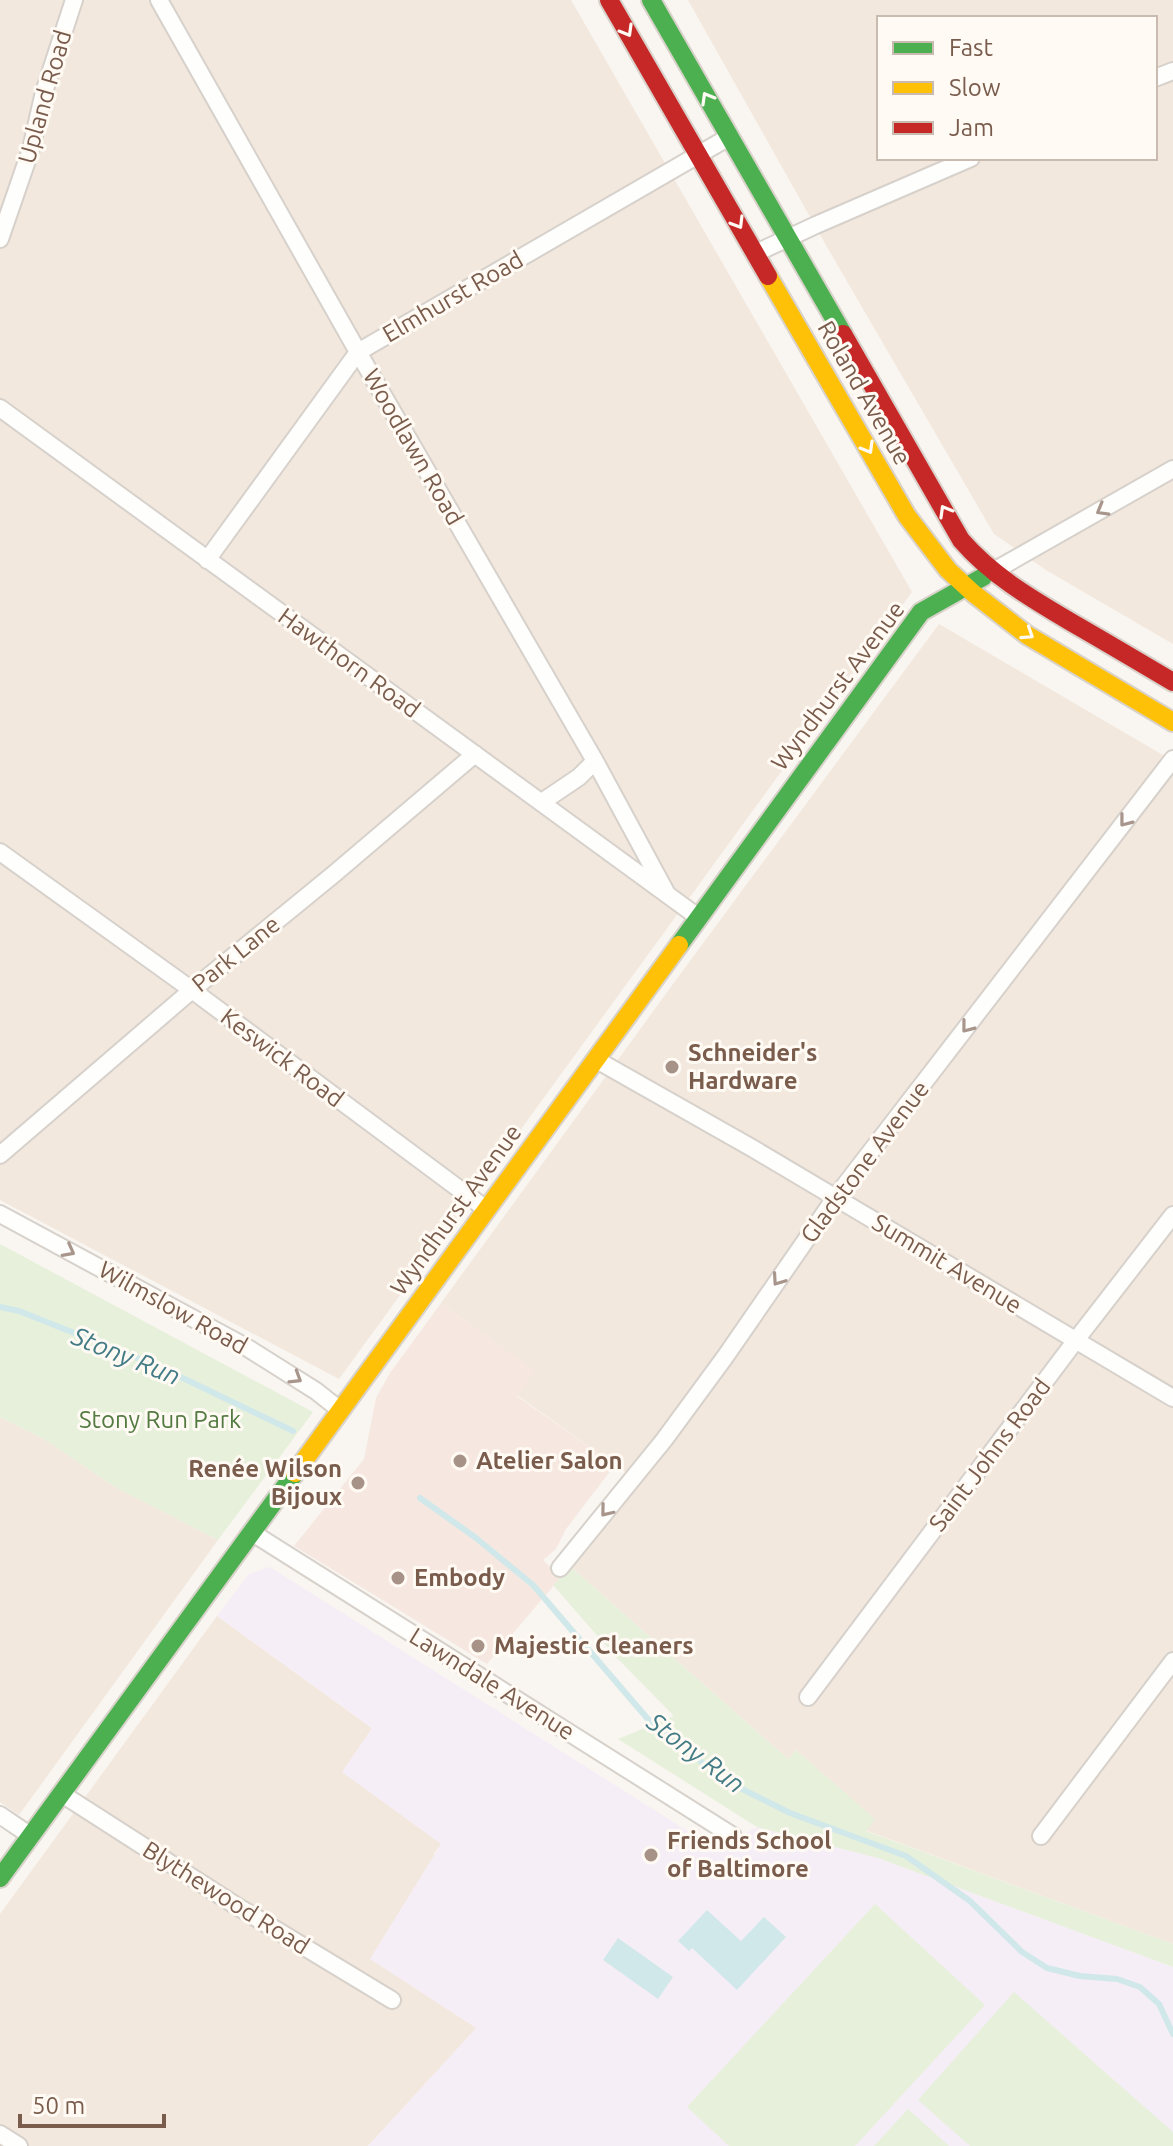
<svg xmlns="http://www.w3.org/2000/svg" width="1173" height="2146" font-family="Ubuntu,sans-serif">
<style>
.residential{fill:#f2e8de;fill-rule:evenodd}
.commercial{fill:#f6e8e1}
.education{fill:#f6eef6}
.green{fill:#e7f0db}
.water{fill:#d0e8ea}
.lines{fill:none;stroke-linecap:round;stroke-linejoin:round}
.stream{stroke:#d0e8ea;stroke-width:6}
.street-casing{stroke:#d7d1cb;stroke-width:20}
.fast-casing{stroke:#d9d2cb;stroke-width:22}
.slow-casing{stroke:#d9d2cb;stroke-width:22}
.jam-casing{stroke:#d9d2cb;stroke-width:22}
.street{stroke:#fefefd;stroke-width:16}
.fast{stroke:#4caf50;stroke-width:18}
.slow{stroke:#ffc107;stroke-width:18}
.jam{stroke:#c62828;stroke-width:18}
.oneway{stroke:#fffaf3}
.oneway2{stroke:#a8958b}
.poi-dot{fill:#a69286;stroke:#fffaf3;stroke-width:3}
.labels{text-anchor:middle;stroke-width:6;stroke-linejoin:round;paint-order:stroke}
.street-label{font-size:24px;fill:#7a5c4d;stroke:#fffaf3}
.poi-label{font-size:24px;font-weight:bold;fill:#7a5c4d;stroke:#fffaf3;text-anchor:start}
.park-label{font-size:24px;fill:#537a41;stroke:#fffaf3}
.water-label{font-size:26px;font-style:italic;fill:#437c86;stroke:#fffaf3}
</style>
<rect width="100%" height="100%" fill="#f9f5f0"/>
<path class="residential" d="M0,0H571L912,592L339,1379L0,1200Z
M688,0H1173V644L1046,570L994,534L827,247ZM879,18H1155V158H879Z
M939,624L1173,761V1944L865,1830L874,1819L796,1750L788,1759L571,1567L639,1482L517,1395L534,1371L441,1303L673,984Z
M0,1417L44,1439L115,1487L218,1540L19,1815L0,1802Z
M217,1616L373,1729L343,1772L442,1844L434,1853L477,2028L368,2146H0V1914Z"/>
<path class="commercial" d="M441,1303L535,1371L517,1396L615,1465L566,1529L556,1549L543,1560L561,1577L487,1664L294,1546L364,1459L376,1398L390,1373Z"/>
<path class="education" d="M270,1567L716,1849L757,1827L878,1858L1173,1967V2146H368L476,2028L370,1959L441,1844L342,1772L372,1728L217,1616L249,1574Z"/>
<path class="green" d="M0,1244L313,1412L218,1540L115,1487L44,1439L0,1417Z
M571,1567L788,1759L796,1750L875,1819L866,1831L1173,1944V1967L878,1858L757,1827L618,1739L674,1716L615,1656L553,1585Z
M875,1904L985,2005L855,2146H729L687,2107Z
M1014,1992L1173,2132V2146H970L918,2100Z
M908,2109L949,2146H874Z"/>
<path class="water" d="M707,1910L741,1941L764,1917L786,1937L737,1990L692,1948L689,1951L678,1941Z
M618,1938L673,1977L658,1999L603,1960Z"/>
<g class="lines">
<path class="stream" d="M0,1307L19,1311L162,1368L293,1431
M420,1498L476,1538L533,1585L647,1718L724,1780L790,1813L906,1856L970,1901L1022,1952L1047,1968L1080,1976L1117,1979L1140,1987L1159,2004L1173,2034"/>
<defs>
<path id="street" d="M159,0L358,352L595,761L667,894
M1155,78L1173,71
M0,239L31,149L44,92L74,0
M756,253L816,225L971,158
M0,408L698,917
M207,560L358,352L729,137
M992,572L1173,469
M542,802L579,777L595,761
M0,852L192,990L486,1209
M595,1059L752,1148L1173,1398
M0,1155L192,990L334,874L475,754
M0,1214L246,1347L316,1391L340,1410
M251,1532L733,1836
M560,1568L664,1440L725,1357L835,1198L1173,759
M808,1697L1076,1340L1173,1215
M62,1794L235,1905L392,2000
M0,1815L31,1836
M1041,1836L1173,1661
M0,2134L19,2146"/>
<path id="fast" d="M651,0L843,334
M679,945L921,612L983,577
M0,1878L295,1473"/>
<path id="slow" d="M768,276L907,516L948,570L973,593L1027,635L1173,722
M295,1473L679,945"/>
<path id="jam" d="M609,0L768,276
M843,334L961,540C993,577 1034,600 1076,625C1109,644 1141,663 1173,682"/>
</defs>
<use href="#street" class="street-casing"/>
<use href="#fast" class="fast-casing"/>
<use href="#slow" class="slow-casing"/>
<use href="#jam" class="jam-casing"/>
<use href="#street" class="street"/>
<use href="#fast" class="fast"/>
<use href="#slow" class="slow"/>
<use href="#jam" class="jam"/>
</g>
<defs><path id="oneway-chevron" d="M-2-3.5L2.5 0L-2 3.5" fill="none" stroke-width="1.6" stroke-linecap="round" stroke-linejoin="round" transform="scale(2)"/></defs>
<g class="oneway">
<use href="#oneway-chevron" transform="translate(627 31) rotate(60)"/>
<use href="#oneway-chevron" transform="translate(707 98) rotate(-120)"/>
<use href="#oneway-chevron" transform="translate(738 223) rotate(59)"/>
<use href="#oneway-chevron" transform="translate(868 448) rotate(60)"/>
<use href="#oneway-chevron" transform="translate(945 511) rotate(-120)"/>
<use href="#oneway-chevron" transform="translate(1028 634) rotate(33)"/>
</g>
<g class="oneway2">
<use href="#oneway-chevron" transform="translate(1102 510) rotate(150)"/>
<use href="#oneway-chevron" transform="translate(1125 821) rotate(128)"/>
<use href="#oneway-chevron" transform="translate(967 1027) rotate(128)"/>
<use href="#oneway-chevron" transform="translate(69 1251) rotate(28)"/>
<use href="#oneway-chevron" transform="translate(778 1280) rotate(125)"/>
<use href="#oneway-chevron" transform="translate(296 1378) rotate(32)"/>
<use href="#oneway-chevron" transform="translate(606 1511) rotate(129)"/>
</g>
<g class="poi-dot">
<circle cx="672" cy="1067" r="8"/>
<circle cx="460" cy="1461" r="8"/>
<circle cx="358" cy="1483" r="8"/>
<circle cx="398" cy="1578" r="8"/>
<circle cx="478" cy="1646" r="8"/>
<circle cx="651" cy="1855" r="8"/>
</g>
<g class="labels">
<g class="street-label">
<text transform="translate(45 97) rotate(-74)" y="8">Upland Road</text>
<text transform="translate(453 297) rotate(-30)" y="8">Elmhurst Road</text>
<text transform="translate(864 393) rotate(60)" y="8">Roland Avenue</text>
<text transform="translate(413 447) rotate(60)" y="8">Woodlawn Road</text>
<text transform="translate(349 663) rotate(36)" y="8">Hawthorn Road</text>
<text transform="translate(838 686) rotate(-53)" y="8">Wyndhurst Avenue</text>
<text transform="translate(236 954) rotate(-39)" y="8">Park Lane</text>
<text transform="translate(282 1058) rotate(37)" y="8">Keswick Road</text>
<text transform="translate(865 1162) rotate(-53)" y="8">Gladstone Avenue</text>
<text transform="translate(456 1210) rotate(-54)" y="8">Wyndhurst Avenue</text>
<text transform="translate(947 1264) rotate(31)" y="8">Summit Avenue</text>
<text transform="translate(173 1308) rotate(29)" y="8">Wilmslow Road</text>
<text transform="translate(990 1455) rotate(-53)" y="8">Saint Johns Road</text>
<text transform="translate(492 1684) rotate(32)" y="8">Lawndale Avenue</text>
<text transform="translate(226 1898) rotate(32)" y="8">Blythewood Road</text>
</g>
<g class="poi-label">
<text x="688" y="1061">Schneider's<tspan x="688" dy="28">Hardware</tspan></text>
<text x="476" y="1469">Atelier Salon</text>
<text x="342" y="1477" text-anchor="end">Renée Wilson<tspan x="342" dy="28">Bijoux</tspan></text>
<text x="414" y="1586">Embody</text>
<text x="494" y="1654">Majestic Cleaners</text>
<text x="667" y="1849">Friends School<tspan x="667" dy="28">of Baltimore</tspan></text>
</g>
<g class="park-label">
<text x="160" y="1428">Stony Run Park</text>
</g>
<g class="water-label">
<text transform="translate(126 1356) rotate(22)" y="9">Stony Run</text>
<text transform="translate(696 1753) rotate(37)" y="9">Stony Run</text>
</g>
</g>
<rect x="877" y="16" width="280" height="144" fill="#fffaf3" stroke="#cabbb1" stroke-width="2"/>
<rect x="893" y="42" width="40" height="12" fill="#4caf50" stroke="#cabbb1" stroke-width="2"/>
<text x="949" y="56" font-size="24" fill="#7a5c4d">Fast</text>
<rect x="893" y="82" width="40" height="12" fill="#ffc107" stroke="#cabbb1" stroke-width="2"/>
<text x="949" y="96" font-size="24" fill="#7a5c4d">Slow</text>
<rect x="893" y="122" width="40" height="12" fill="#c62828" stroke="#cabbb1" stroke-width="2"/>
<text x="949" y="136" font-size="24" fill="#7a5c4d">Jam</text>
<path d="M20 2114v12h144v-12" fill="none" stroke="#7a5c4d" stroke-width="4"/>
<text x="32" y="2114" font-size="24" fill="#7a5c4d" stroke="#fffaf3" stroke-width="6" paint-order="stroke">50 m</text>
</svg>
